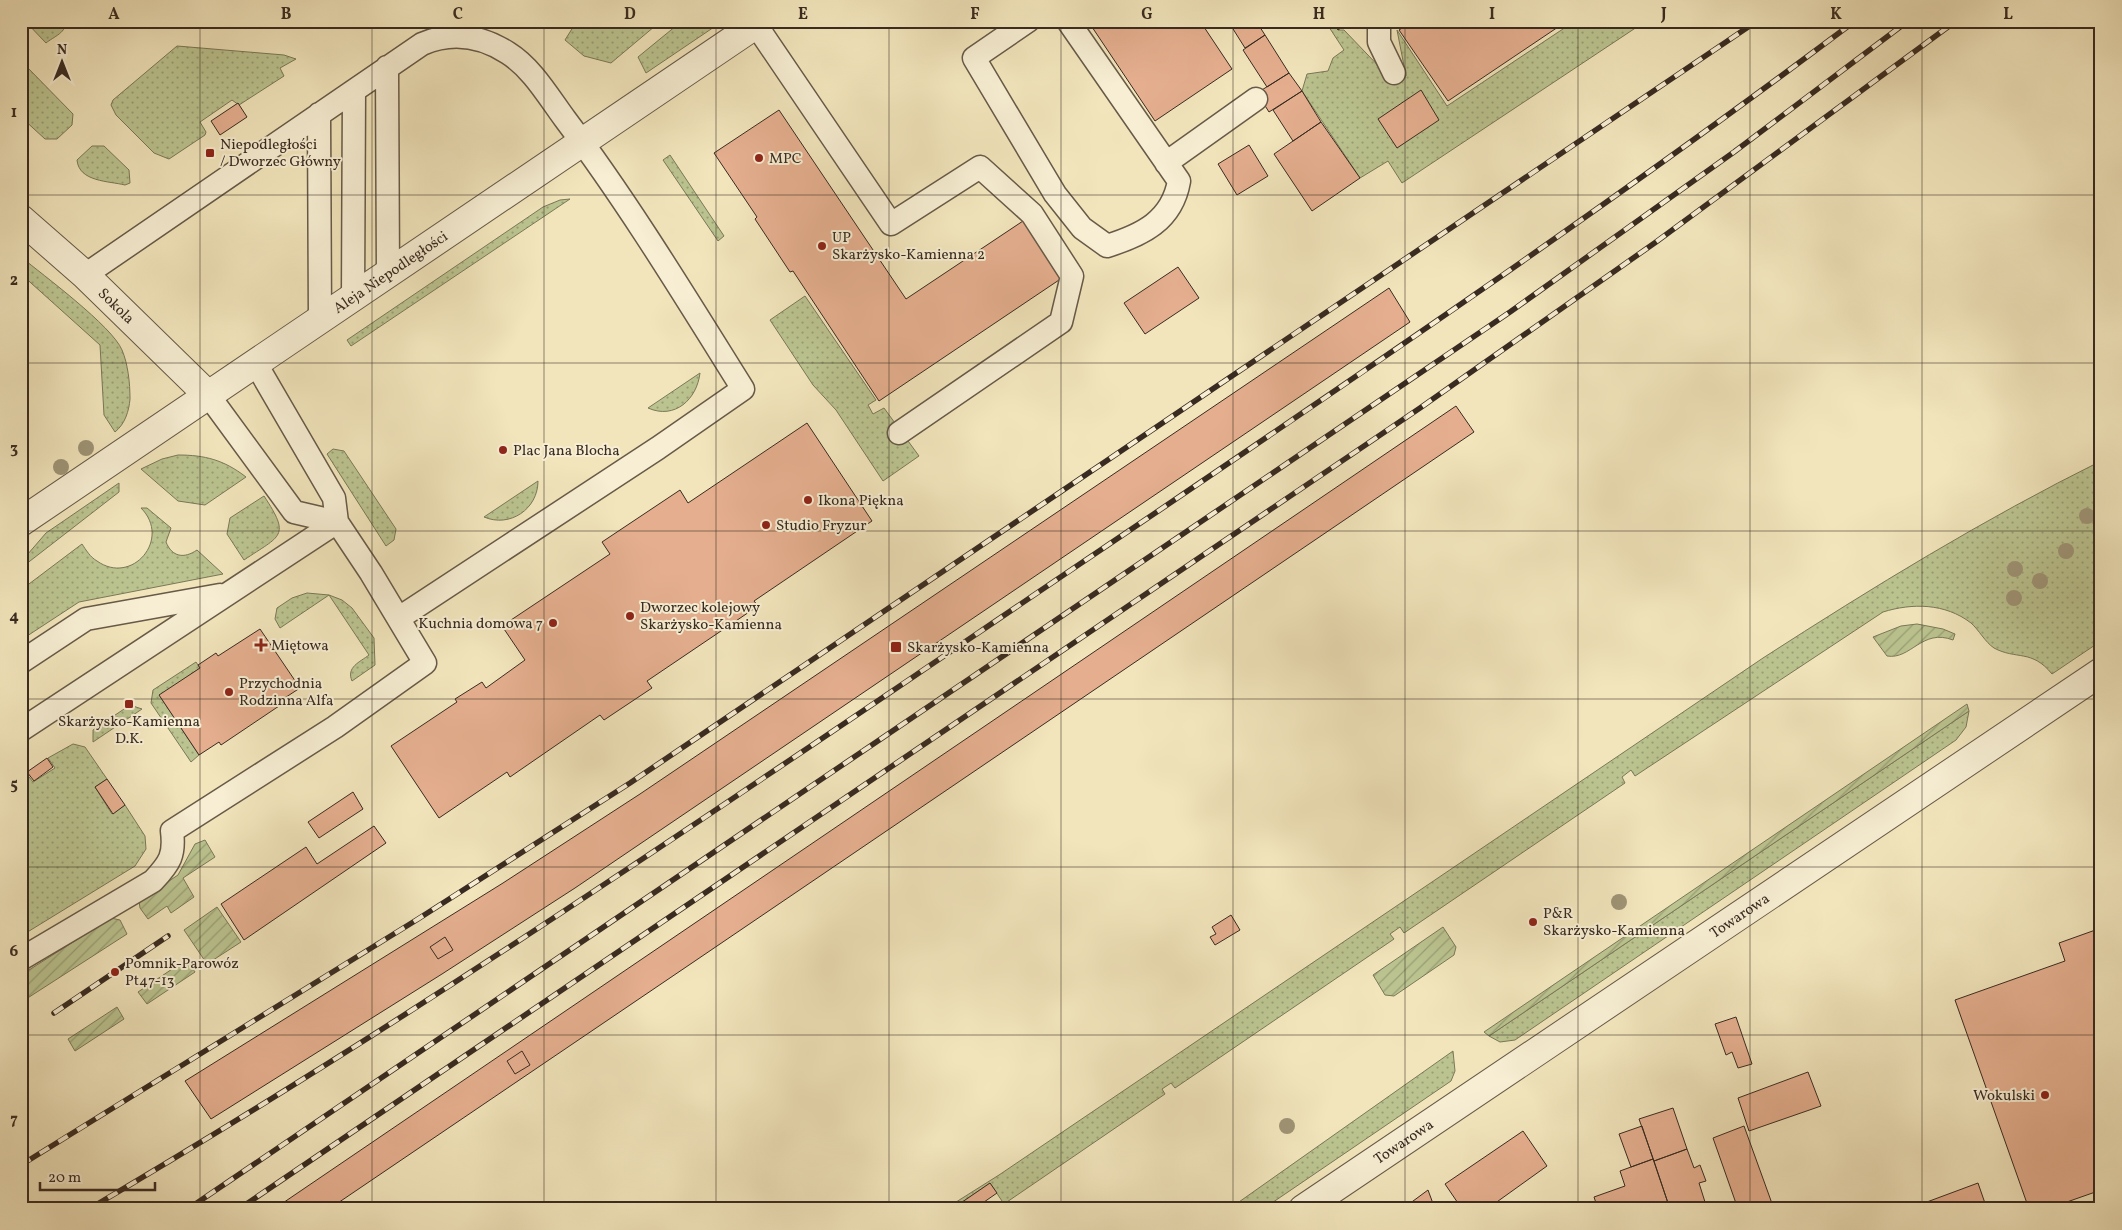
<svg xmlns="http://www.w3.org/2000/svg" width="2122" height="1230" font-family="Vollkorn,serif">
<style>
.grass{fill:url(#grass-dots);stroke:#7a7858}
.garden{fill:url(#garden-furrows);stroke:#7a7858}
.building{fill:#e5af8f;stroke:#392b21}
.lines{fill:none;stroke-linecap:round;stroke-linejoin:round}
.service-casing{stroke:#675a48;stroke-width:25}
.minor-casing{stroke:#675a48;stroke-width:30}
.tertiary-casing{stroke:#675a48;stroke-width:30}
.service{stroke:#f7eed3;stroke-width:22}
.minor{stroke:#f7eed3;stroke-width:28}
.tertiary{stroke:#f7eed3;stroke-width:28}
.rail-casing{stroke:#392b21;stroke-width:5.5}
.rail{stroke:#f7eed3;stroke-width:4;stroke-dasharray:11;stroke-linecap:butt}
.tree{fill:#9e9476}
.grid{fill:none;stroke:#392b21;stroke-width:1;stroke-opacity:0.55}
.poi-dot{fill:#8f2418;stroke:#f7eed3;stroke-width:2}
.labels{text-anchor:middle;stroke-width:4;stroke-linejoin:round;paint-order:stroke}
.poi-label{font-size:15px;fill:#392b21;stroke:#f7eed3;text-anchor:start}
.street-label{font-size:15px;fill:#392b21;stroke:#f7eed3}
.neatline{fill:none;stroke:#392b21;stroke-width:2}
.grid-label{font-size:16px;text-anchor:middle;font-weight:bold;fill:#392b21}
</style>
<defs>
<pattern id="grass-dots" width="8" height="8" patternUnits="userSpaceOnUse" patternTransform="scale(1.25)"><rect width="8" height="8" fill="#bbc490"/><path d="M2 2h.1M6 6h.1" fill="none" stroke="#999f75" stroke-width="1.8" stroke-linecap="round"/></pattern>
<pattern id="garden-furrows" width="10" height="10" patternUnits="userSpaceOnUse" patternTransform="scale(1.25)"><rect width="10" height="10" fill="#bbc490"/><path d="M-1 1l2-2M0 10L10 0M9 11l2-2" fill="none" stroke="#999f75"/></pattern>
</defs>
<rect width="100%" height="100%" fill="#f2e5bc"/>
<filter id="stains"><feTurbulence type="fractalNoise" baseFrequency=".004" numOctaves="4"/><feColorMatrix values="0 0 0 0 .2 0 0 0 0 .09 0 0 0 0 .02 0 0 0 .5 -.17"/></filter>
<radialGradient id="worn" r=".72"><stop offset=".6" stop-color="#630" stop-opacity="0"/><stop offset="1" stop-color="#630" stop-opacity=".3"/></radialGradient>
<path class="grass" d="M25,21H65C68,32 53,37 46,43Z
M572,21H661L611,63L584,56L565,40L575,24Z
M682,21H723L646,73L638,57Z
M1325,21H1333L1338,30H1344L1389,77L1406,76L1397,30L1447,106L1575,21H1646L1402,183L1388,161L1360,178L1302,91L1307,74L1328,71L1333,58L1344,50Z
M177,46L284,55L296,59L280,68L284,76L239,105L232,100L200,122L206,132L205,135L169,159L154,153L116,115L111,105L113,100Z
M21,66H26L73,114L72,125L57,139H45L21,117Z
M92,146H104L129,170L130,183L125,185C109,181 79,182 77,160Z
M670,155L724,236L718,241L663,160Z
M570,199L351,346L347,340L543,207L560,200Z
M21,257C43,275 112,326 122,350C128,364 130,383 130,399C129,411 125,424 115,432L104,415L100,345L21,274Z
M805,296L876,400L868,405L873,414L884,408L919,456L883,481L836,410L813,385L770,320Z
M700,373C697,399 675,420 648,408Z
M333,449L344,451L396,529L394,540L386,546L327,454Z
M178,455C205,455 224,460 246,477L205,505L178,501L141,469L162,459Z
M2101,461V641L2052,674C2032,649 2016,660 1994,648C1985,642 1979,630 1971,623C1945,603 1912,603 1883,612L1635,776L1631,770L1622,777L1625,783L1404,933L1400,927L1390,934L1394,939L1175,1088L1171,1083L1162,1089L1165,1094L1004,1204L990,1183L952,1209H945L999,1175L1763,658C1873,587 1984,519 2101,461Z
M538,481C538,509 510,528 484,517Z
M119,483V492L21,568V562L46,533Z
M264,496C291,537 281,535 244,560L227,534L230,518Z
M141,508H147L171,528L166,542C172,557 184,559 197,550L223,574L79,602L21,640V590L82,544C86,550 90,557 97,561C132,586 172,539 141,508Z
M307,593L329,595L342,600L352,608L374,638L375,665L352,681C346,667 360,662 369,655L329,595L280,628L275,619L277,608L292,598Z
M196,662L200,668L160,696L199,755L191,762L151,703L153,690Z
M130,705L142,709L93,742V730Z
M1969,711L1966,727L1956,740L1515,1040L1500,1042L1489,1036Z
M73,744L85,747L107,779L95,787L112,814L125,805L145,836L146,849L135,866L21,936V776L26,773L33,782L55,768L48,758Z
M1453,1051L1455,1071L1451,1081L1263,1209H1229Z"/>
<path class="garden" d="M1917,624L1943,629L1955,634L1953,640C1922,628 1911,660 1887,656L1873,637L1901,626Z
M1967,704L1969,711L1489,1036L1484,1032Z
M205,840L215,857L183,878L194,897L171,913L167,906L148,919L140,908L139,901L178,875L195,844Z
M217,907L241,942L207,964L184,930Z
M111,918L120,920L127,934L23,1001L21,1000V975Z
M1443,927L1456,947L1454,955L1394,996L1385,995L1373,975Z
M187,959L195,972L147,1004L138,992Z
M117,1007L124,1019L75,1051L68,1039Z"/>
<path class="building" d="M1088,21H1200L1232,69L1155,121Z
M1228,21H1256L1265,35L1245,48Z
M1333,21H1351L1338,30Z
M1413,21H1567L1448,101L1399,30Z
M1265,35L1289,73L1267,87L1243,50Z
M1289,73L1302,91L1269,112L1257,93Z
M1421,90L1439,120L1397,148L1378,119Z
M1302,91L1321,122L1293,141L1273,110Z
M238,103L247,117L220,135L211,121Z
M779,110L906,299L1023,221L1062,278L879,401L793,271L790,272L755,219L757,217L714,153Z
M1321,122L1360,178L1312,211L1274,154Z
M1249,145L1268,176L1237,195L1218,164Z
M1178,267L1199,298L1145,334L1124,303Z
M1389,288L1410,322L575,888L442,974L211,1119L185,1081L503,883L640,794Z
M1456,406L1474,432L692,963L329,1209H274Z
M807,423L872,521L754,601L758,606L647,681L652,688L604,720L600,715L510,777L507,772L439,818L391,746L457,702L455,699L482,682L486,688L525,660L502,626L610,554L602,542L680,490L688,503Z
M260,629L300,688L280,701L282,704L221,745L219,742L199,755L159,695L200,668L198,665L216,653L218,656Z
M47,758L53,767L34,781L27,772Z
M107,779L125,805L113,814L95,787Z
M353,792L363,809L319,838L308,822Z
M374,826L386,843L244,940L221,904L306,847L317,864Z
M1231,915L1240,930L1215,945L1210,937L1216,934L1212,927Z
M2101,928V1190L2047,1209H2029L1955,1000L2065,961L2059,943Z
M445,937L453,950L438,959L430,947Z
M1736,1017L1752,1064L1738,1068L1732,1052L1726,1055L1715,1024Z
M522,1051L530,1065L515,1074L507,1061Z
M1808,1072L1821,1106L1749,1131L1738,1098Z
M1673,1108L1687,1149L1654,1161L1639,1119Z
M1642,1126L1653,1159L1631,1167L1619,1134Z
M1744,1126L1774,1209H1738L1713,1138Z
M1523,1131L1547,1166L1487,1209H1462L1445,1184Z
M1687,1149L1694,1168L1700,1165L1706,1181L1699,1183L1705,1202L1689,1209H1670L1654,1161Z
M1653,1159L1670,1209H1598L1594,1197L1625,1186L1620,1171Z
M990,1183L997,1193L974,1209H952Z
M1978,1183L1987,1209H1908Z
M1428,1190L1435,1209H1411L1409,1204Z"/>
<g class="lines">
<defs>
<path id="service" d="M1028,21L974,58L1055,194L1082,228L1107,246C1142,235 1172,221 1179,181L1068,21
M1379,21V42L1394,73
M756,25L891,224L980,167L1032,214L1072,276L1061,322L899,433
M387,67L388,274
M319,114L320,321
M1166,163L1256,99
M85,275L422,44C452,31 480,35 508,53C532,68 548,96 565,119C629,204 686,298 743,389L658,448L399,618
M353,298L354,91
M209,396L294,512L337,522
M21,662L86,619L220,595
M21,730L337,522
M21,959L153,881C170,863 175,855 172,831L335,727L425,663L371,573L337,522L334,498L256,364"/>
<g id="minor">
<path id="s1" d="M1303,1209L2101,672"/>
</g>
<g id="tertiary">
<path id="s2" d="M21,219L85,275L209,396"/>
<path id="s3" d="M21,522L761,21"/>
</g>
</defs>
<use href="#service" class="service-casing"/>
<use href="#minor" class="minor-casing"/>
<use href="#tertiary" class="tertiary-casing"/>
<use href="#service" class="service"/>
<use href="#minor" class="minor"/>
<use href="#tertiary" class="tertiary"/>
<defs>
<path id="rail" d="M54,1013L168,936
M21,1165L418,919L630,783L1757,21
M89,1209C394,1030 685,831 978,633C1273,433 1570,235 1855,21
M188,1209L1510,312L1734,152L1908,21
M239,1209L1420,408L1656,242L1956,21"/>
</defs>
<use href="#rail" class="rail-casing"/>
<use href="#rail" class="rail"/>
</g>
<g class="tree">
<circle cx="86" cy="448" r="8"/>
<circle cx="61" cy="467" r="8"/>
<circle cx="2087" cy="516" r="8"/>
<circle cx="2066" cy="551" r="8"/>
<circle cx="2015" cy="569" r="8"/>
<circle cx="2040" cy="581" r="8"/>
<circle cx="2014" cy="598" r="8"/>
<circle cx="1619" cy="902" r="8"/>
<circle cx="1287" cy="1126" r="8"/>
</g>
<path class="grid" d="M200,21V1209M372,21V1209M544,21V1209M716,21V1209M889,21V1209M1061,21V1209M1233,21V1209M1405,21V1209M1578,21V1209M1750,21V1209M1922,21V1209M21,195H2101M21,363H2101M21,531H2101M21,699H2101M21,867H2101M21,1035H2101"/>
<g class="poi-dot">
<rect x="205" y="148" width="10" height="10" rx="2.5"/>
<circle cx="759" cy="158" r="5"/>
<circle cx="822" cy="246" r="5"/>
<circle cx="503" cy="450" r="5"/>
<circle cx="808" cy="500" r="5"/>
<circle cx="766" cy="525" r="5"/>
<circle cx="630" cy="616" r="5"/>
<circle cx="553" cy="623" r="5"/>
<path d="M258.5 637.5h5v5h5v5h-5v5h-5v-5h-5v-5h5z"/>
<rect x="890" y="641" width="12" height="12" rx="2.5"/>
<circle cx="229" cy="692" r="5"/>
<rect x="124" y="699" width="10" height="10" rx="2.5"/>
<circle cx="1533" cy="922" r="5"/>
<circle cx="115" cy="972" r="5"/>
<circle cx="2045" cy="1095" r="5"/>
</g>
<g class="labels">
<g class="poi-label">
<text x="220" y="149">Niepodległości<tspan x="220" dy="17">/ Dworzec Główny</tspan></text>
<text x="769" y="163">MPC</text>
<text x="832" y="242">UP<tspan x="832" dy="17">Skarżysko-Kamienna 2</tspan></text>
<text x="513" y="455">Plac Jana Blocha</text>
<text x="818" y="505">Ikona Piękna</text>
<text x="776" y="530">Studio Fryzur</text>
<text x="640" y="612">Dworzec kolejowy<tspan x="640" dy="17">Skarżysko-Kamienna</tspan></text>
<text x="543" y="628" text-anchor="end">Kuchnia domowa 7</text>
<text x="271" y="650">Miętowa</text>
<text x="907" y="652">Skarżysko-Kamienna</text>
<text x="239" y="688">Przychodnia<tspan x="239" dy="17">Rodzinna Alfa</tspan></text>
<text x="129" y="726" text-anchor="middle">Skarżysko-Kamienna<tspan x="129" dy="17">D.K.</tspan></text>
<text x="1543" y="918">P&amp;R<tspan x="1543" dy="17">Skarżysko-Kamienna</tspan></text>
<text x="125" y="968">Pomnik-Parowóz<tspan x="125" dy="17">Pt47-13</tspan></text>
<text x="2035" y="1100" text-anchor="end">Wokulski</text>
</g>
<g class="street-label">
<text dy="5" stroke="none"><textPath href="#s3" startOffset="446">Aleja Niepodległości</textPath></text>
<text dy="5" stroke="none"><textPath href="#s2" startOffset="129">Sokola</textPath></text>
<text dy="5" stroke="none"><textPath href="#s1" startOffset="526">Towarowa</textPath></text>
<text dy="5" stroke="none"><textPath href="#s1" startOffset="121">Towarowa</textPath></text>
</g>
</g>
<rect width="2122" height="1230" fill="none" stroke="#f2e5bc" stroke-width="55"/>
<g transform="translate(62 62)" stroke="#f7eed3" stroke-width="4" paint-order="stroke">
<path d="M0-4L9 19L0 12L-9 19Z" fill="#392b21"/>
<text y="-8" font-size="14" font-weight="bold" text-anchor="middle" fill="#392b21">N</text>
</g>
<path d="M40 1182v8h115v-8" fill="none" stroke="#392b21" stroke-width="2.5"/>
<text x="48" y="1182" font-size="15" fill="#392b21" stroke="#f7eed3" stroke-width="4" paint-order="stroke">20 m</text>
<rect x="28" y="28" width="2066" height="1174" class="neatline"/>
<g class="grid-label">
<text x="114" y="19">A</text>
<text x="286" y="19">B</text>
<text x="458" y="19">C</text>
<text x="630" y="19">D</text>
<text x="803" y="19">E</text>
<text x="975" y="19">F</text>
<text x="1147" y="19">G</text>
<text x="1319" y="19">H</text>
<text x="1492" y="19">I</text>
<text x="1664" y="19">J</text>
<text x="1836" y="19">K</text>
<text x="2008" y="19">L</text>
<text x="14" y="117">1</text>
<text x="14" y="285">2</text>
<text x="14" y="453">3</text>
<text x="14" y="621">4</text>
<text x="14" y="789">5</text>
<text x="14" y="956">6</text>
<text x="14" y="1124">7</text>
</g>
<rect width="100%" height="100%" filter="url(#stains)"/>
<rect width="100%" height="100%" fill="url(#worn)"/>
</svg>
